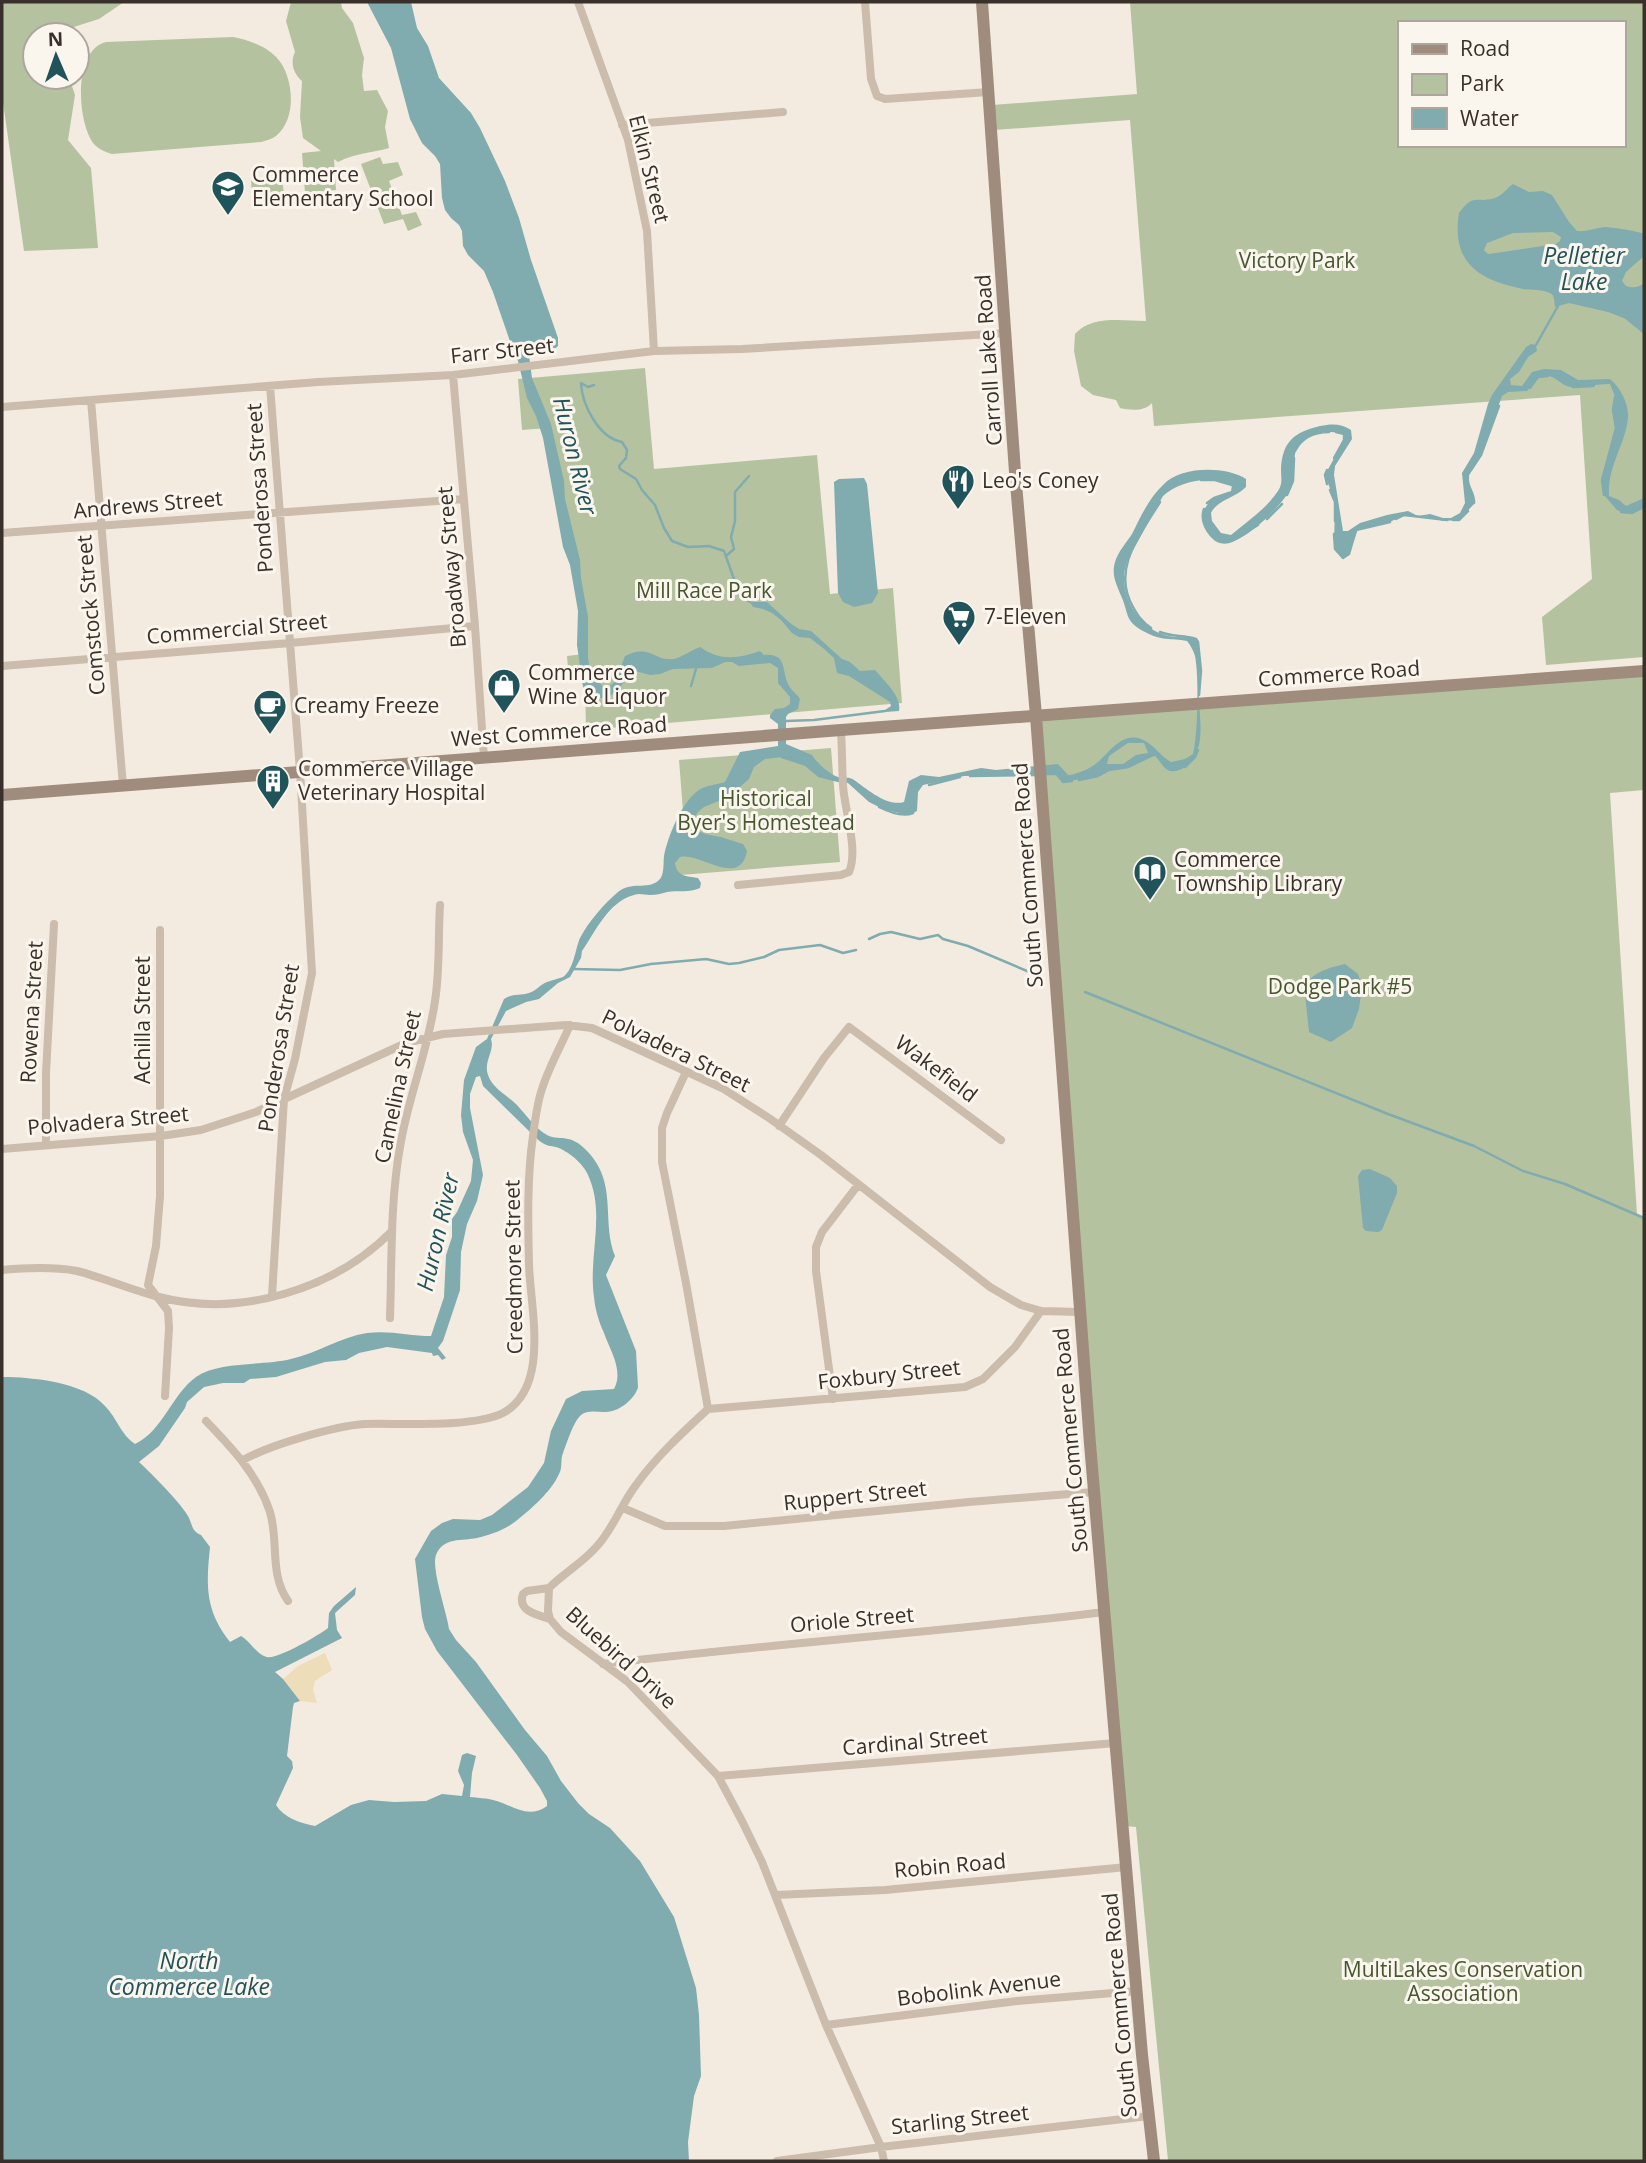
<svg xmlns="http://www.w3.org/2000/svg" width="1646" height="2163" font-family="'Open Sans',sans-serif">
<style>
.green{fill:#b5c2a0;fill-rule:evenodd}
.sand{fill:#eddeb9}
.water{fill:#80abaf;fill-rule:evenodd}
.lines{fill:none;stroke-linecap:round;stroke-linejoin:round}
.stream{stroke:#80abaf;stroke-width:2.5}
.street{stroke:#cbbcac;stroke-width:8}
.secondary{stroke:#9f8c7d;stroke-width:12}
.labels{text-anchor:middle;stroke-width:6;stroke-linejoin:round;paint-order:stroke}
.street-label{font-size:21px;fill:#39302b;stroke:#faf5ed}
.poi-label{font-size:21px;fill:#39302b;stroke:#faf5ed;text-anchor:start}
.park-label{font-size:21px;fill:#46572f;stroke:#faf5ed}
.water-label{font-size:23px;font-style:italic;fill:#21535a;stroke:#faf5ed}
</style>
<rect width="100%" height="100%" fill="#f3ebe0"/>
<path class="green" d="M2,2H124L99,19L58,32V35H35V77H69L75,95L68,140L91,168L98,248L24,251L2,95Z
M291,2H341L342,8L353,23L364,58L362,75L364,91L377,90L388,111L385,127L389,148C372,153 355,153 338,162L334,159L336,190L305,193L302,153L321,151L303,138L300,117L302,81C293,73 290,62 295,52L286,21Z
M1130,2H1644V657L1546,665L1542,617L1592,579L1580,395L1154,426L1152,403C1144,412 1130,410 1120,408L1116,400L1093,395L1081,386L1074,351L1075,334C1092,315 1122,321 1146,321L1130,120L994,130L992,105L1137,94ZM1399,23H1623V145H1399Z
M233,37C252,41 270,47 281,63C294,83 296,120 276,136C272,139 267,140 261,142L112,154C105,152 98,149 93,143C77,121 73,50 106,42Z
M380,157L383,164L398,162L403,175L389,181L402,215L416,212L422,225L408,231L403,219L384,224L361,164Z
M282,179L284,194L252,197L251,181Z
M645,368L654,469L817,455L830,594L893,588L902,703L586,730L585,680L569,681L567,656L584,654L583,616L548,428L522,430L518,379Z
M1644,673V790L1610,793L1637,1214L1644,1217V2161H1168L1136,1827L1125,1826L1037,717Z
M831,748L840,862L668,876L683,811L679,760Z"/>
<path class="sand" d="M325,1653L332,1670L315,1681L313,1690L317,1703L300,1701L283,1679L298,1666Z"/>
<path class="water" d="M367,2H411L417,28L428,46L439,78L471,113L480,128L505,181L519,218L531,260L558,338V346C547,356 542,352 529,355L532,378L551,424L564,481L565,499L580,560L581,578L588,617V658L591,674L595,675L602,686L608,687L615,682L625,656C649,643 656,662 674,659C682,657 692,650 700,647C720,661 738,659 760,651L764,655C788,653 781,671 789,686C792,691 797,694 800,699L798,709L788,714L786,717V744L812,755C816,762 829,774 838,777C844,779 849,776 854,780C867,789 887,807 904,802L909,781L921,775L939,777L981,768L996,770L1058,764L1068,775H1071C1077,773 1085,771 1091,767C1107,758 1119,731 1141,739C1153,743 1160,756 1171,762L1185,759L1193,754C1198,735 1199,675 1195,656C1193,650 1191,646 1187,641C1171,638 1161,641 1145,632C1125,622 1129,615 1122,598C1117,585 1111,576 1115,562C1118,552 1126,543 1132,534C1141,516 1149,498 1164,484C1181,466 1226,466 1246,479V487C1235,498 1217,500 1211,513L1212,521L1221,533L1231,535C1249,520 1265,510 1278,491C1283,484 1281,477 1281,470C1282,442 1294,432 1320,426C1331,424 1341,423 1351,430L1352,439L1335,466L1334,475L1343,531H1348L1360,523L1387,515L1408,511L1418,516L1430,514L1443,518H1451L1460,513L1465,503L1462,473L1474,453L1488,404L1492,395L1526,347L1531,344L1536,345L1537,351L1528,357L1519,372L1510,379L1511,385L1522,386L1532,372L1544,369L1561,370L1578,380L1610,379C1620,387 1629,404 1628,417C1626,444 1607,466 1609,496L1619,500L1626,506L1644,498V507L1632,513H1623L1617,510L1603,494L1602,480L1616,428L1613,410L1616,399L1610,384C1598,383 1583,389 1570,387C1557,384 1556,372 1538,377L1527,391L1508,392L1502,396L1481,455L1467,479L1474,496V504L1459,520L1443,521L1429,517L1404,515L1388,523L1358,529L1349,554L1343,558L1334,547L1335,502L1325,475L1344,440L1345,436L1342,433C1327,431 1312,431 1301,442C1289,455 1298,473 1291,488C1283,505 1236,553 1217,541C1208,535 1203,523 1202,513L1211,499L1231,491L1232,485C1212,474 1179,481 1163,496L1127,561C1116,591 1137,629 1168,636C1177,638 1186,636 1196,639L1198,642C1203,664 1198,680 1199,701C1200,724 1206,751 1185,767C1181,770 1175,772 1170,771C1163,769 1160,760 1155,756L1143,759L1122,769L1109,770L1098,776L1063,782L1054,774L964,776L923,785L918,792L917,811L909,815L885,810L869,802L848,783L819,776L806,765L783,757L765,759L754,767L749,779L741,786L721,800L704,807L698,812L691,822C696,834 710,835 721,837C728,839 735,842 743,844L747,851C740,889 700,852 680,857L675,863C677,877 686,876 698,878L701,883L700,888C689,893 678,890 667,892C661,894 656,895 650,895C644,895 640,893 634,895C608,902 596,931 582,951L581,958L570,977L558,983L539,999L526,1002L506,1011L491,1039C495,1051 483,1062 488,1075C493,1089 507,1095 517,1105C527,1116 535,1128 547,1135C554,1139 561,1137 568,1139C577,1140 588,1151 593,1158C616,1188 602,1224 615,1256L606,1275L636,1351L638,1387C636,1397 622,1409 612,1411C602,1414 589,1408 581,1415C573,1422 567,1443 563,1453C560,1460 563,1467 559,1474C551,1492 531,1509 516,1521C505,1530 490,1535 477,1538C462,1541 443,1537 436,1555C431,1569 447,1613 449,1629L456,1640L476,1662L525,1730L547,1756L561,1781L578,1803L589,1814L610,1828L640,1861L674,1917L696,1988L699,2015L701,2076L694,2096L688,2142L689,2161H2V1377C32,1377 84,1382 105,1406C117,1418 121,1435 135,1444C163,1431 172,1394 196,1377C219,1361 263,1366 291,1359C318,1353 340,1337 367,1333C388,1330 411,1336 431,1336L444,1297L446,1255L452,1237V1219L457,1212L471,1181L473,1160L463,1132L461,1115L464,1080L476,1047L487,1039L504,999C513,993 520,996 529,993C536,991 541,984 547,982C552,980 558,979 563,977C574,969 575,950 580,938C589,921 604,904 618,892C631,881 647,890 658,881C665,876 663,863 664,856C668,836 682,801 699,790C707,785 716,785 725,782L740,752L778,746V724L770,718V715L775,709L784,708L790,704V697L778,683V668L770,663L739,666L732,662H725L712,668L673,669L660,674L650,675L635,671C617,687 608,713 583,687L577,645L578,611L570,565L563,547L543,438L536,416L527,398L518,361L512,347L493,292L484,271L468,255L463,246L462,231L459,225L451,218L445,210L442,198L440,164L435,156L422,143L410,119L391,48ZM1128,743H1144L1148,753L1136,755L1123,764H1107L1109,756ZM480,1076L483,1086L530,1132C535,1135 536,1139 541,1142C546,1146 551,1146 556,1147C568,1151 583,1163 588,1175C606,1214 588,1256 594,1297C595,1309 599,1322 604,1333C610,1350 624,1371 614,1389L582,1391L566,1399L551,1431L544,1463L528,1487L492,1515L480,1520L453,1519L442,1523L431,1531L415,1559L422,1617L425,1629L437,1651L517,1755L540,1788L547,1801V1806C528,1820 513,1805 493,1800C486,1798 478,1798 470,1797L472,1773L476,1756L467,1753L462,1755L458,1771L464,1785L462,1796L442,1794L426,1801L394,1802L369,1800L351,1805L315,1826C300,1823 284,1818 276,1805L293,1768L292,1761L287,1756L293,1707L294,1703L300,1701L283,1679L275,1672L342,1638L337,1630L335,1613L355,1595L356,1587L334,1606L329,1613L328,1628C319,1635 277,1660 267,1657C257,1655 250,1641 241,1636L230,1642C205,1610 206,1586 210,1547L201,1535C192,1531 193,1527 189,1518C183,1505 151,1473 139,1462L159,1446L185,1408L187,1402L204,1387L223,1383H244L250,1379L276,1377L325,1362L346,1360L359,1353L387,1347L432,1353L433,1356L438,1355L442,1360L446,1358L438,1348L443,1341L460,1290L461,1252L467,1224L477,1201L483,1175L470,1108V1094L476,1077Z
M1513,184L1529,192L1543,191L1552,195L1569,222L1577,231C1586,232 1595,228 1605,227C1612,227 1638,231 1644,234V256L1626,272L1622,281L1626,286C1633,288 1638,288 1644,283V334L1624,318L1608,312L1569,303L1555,307C1554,302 1555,295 1550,293C1543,289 1530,290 1523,289C1479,280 1451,263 1459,213C1474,192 1477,204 1495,198C1502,196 1507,188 1513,184ZM1553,232L1561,237L1560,241L1556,244L1496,253L1488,254L1484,250L1487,243L1513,233Z
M864,478L867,484L878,593L872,603L854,607L843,602L838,593L834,482L839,479Z
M750,602H767L790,623L799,629L811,631L842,659L850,662L860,671L875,670C884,681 902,696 899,711L885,712V710L891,706L890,702L849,676L837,673L834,658L823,648L810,638L799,637L792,633L781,620L772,613L763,609L753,607Z
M1345,964L1358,974L1362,987L1359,1009L1352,1028L1331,1042L1309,1032L1304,985C1316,971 1328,968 1345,964Z
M1370,1169L1390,1178L1397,1186V1193L1382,1230L1378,1232L1366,1231L1363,1228L1358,1176L1362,1170Z"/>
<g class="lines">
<path class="stream" d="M1536,345L1558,306
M594,385L588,387L581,383C582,405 599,438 622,442L627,450L626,458L619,466L620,469L636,479L642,490L655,505L664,528L672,541L688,547L709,546L724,551L740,596L750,602
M1573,387L1594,386
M1530,388L1538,377L1548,376
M1295,451C1302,437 1314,432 1329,432
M1334,458L1344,440V434L1336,432
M1327,470L1325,475L1327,484
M1471,470L1481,455L1499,406
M1468,477C1466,486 1475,493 1474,503
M1201,480H1215L1232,485
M1330,490L1335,502V521
M1287,495L1293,481L1294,458
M1604,495L1602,480L1616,428L1613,410L1615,397
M1207,503L1214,498L1229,493
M1204,509C1201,517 1203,523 1207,530C1223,556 1240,535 1258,525
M1621,512L1632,513L1644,507
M1267,519L1282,504
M1396,519L1404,515L1447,520
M1453,520H1459L1468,511
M1334,534L1335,549L1343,558L1349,554L1356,530L1390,522
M726,556L734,549L731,537L735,521V492L749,476
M1151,628C1142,622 1138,616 1133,607C1111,569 1140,535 1160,502
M1160,632C1172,637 1183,635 1196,639L1198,642L1201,671L1199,695
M691,686L696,669
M786,721L814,720L885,711
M782,757L806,765L819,776L839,781
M1185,767L1195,757L1198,750
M1047,774H1057L1063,782L1072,781
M970,776L1034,775
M1079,780L1098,776L1109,770L1128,767L1151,756
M929,785L960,777
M879,807C889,812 903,817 913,813
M869,939L880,934L891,932L920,939L938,935L943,939L968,946L1034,974
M573,969L620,970L651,964L706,959L729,964L739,963L764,957L779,950L820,945L843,953L856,950
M1085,992L1388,1114L1474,1146L1523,1171L1565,1184L1644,1218"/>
<path class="street" d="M578,2L628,140L647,231L654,351
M865,2L871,79L877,96L885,99L989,92
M622,125L783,112
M453,375L475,626L484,758
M270,386L300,771L312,973L295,1059L284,1099L272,1296
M91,400L123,786
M2,407L318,382L453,375L654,351L742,349L1007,333
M2,533L464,499
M2,666L290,643L475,626
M738,885L841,875L849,872C859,850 844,808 843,785C842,766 842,748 841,730
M160,930V1196L156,1246L148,1285L168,1311L169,1328L165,1396
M686,1072L667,1113L662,1128V1162L686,1283L708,1409
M779,1126L824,1058L849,1027L1001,1140
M46,1144V1073L54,924
M2,1149L161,1136L201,1130L256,1112L406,1043L443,1034L566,1025L592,1028L722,1088L769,1118L821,1155L990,1287L1021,1305L1041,1311L1080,1312
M2,1270C24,1268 55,1267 77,1271C105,1278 131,1290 159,1297C239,1318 334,1290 392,1231
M390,1318C392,1261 390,1203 400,1147C408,1097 428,1051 435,1001C440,970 438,936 440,905
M833,1399L816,1271V1247L822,1232L858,1185
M708,1409C682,1433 656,1457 636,1485C622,1503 614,1527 598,1545C584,1562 565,1572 549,1588L548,1611L550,1619L561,1632L628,1682L718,1776L742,1821L762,1862L826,2025L881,2147L884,2161
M708,1409L965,1387L983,1379L1015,1347L1041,1311
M206,1421C232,1448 258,1475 270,1512C279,1542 269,1574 288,1601
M243,1460C270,1445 334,1426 365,1424C400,1423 473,1428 503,1413C551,1387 530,1307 529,1264C528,1223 527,1176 533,1136C535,1121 537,1103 542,1089C549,1067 561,1046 570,1025
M623,1508L665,1526H724L969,1502L1094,1492
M549,1588L527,1591L523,1594C517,1611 537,1615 550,1619
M603,1664C770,1644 938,1632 1105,1612
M718,1776L1116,1743
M776,1895L885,1890L1127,1867
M826,2025L1017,2001L1137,1991
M777,2161L881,2147L1149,2116"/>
<path class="secondary" d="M982,2L1015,472L1036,716L1090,1444L1142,2055L1154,2161
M2,795L841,730L1644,671"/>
</g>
<defs>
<symbol id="school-pin" viewBox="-11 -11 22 30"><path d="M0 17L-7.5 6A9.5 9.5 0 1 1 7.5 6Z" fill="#21535a" stroke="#faf5ed"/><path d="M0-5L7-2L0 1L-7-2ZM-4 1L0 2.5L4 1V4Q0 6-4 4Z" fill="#fff"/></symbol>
<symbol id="restaurant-pin" viewBox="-11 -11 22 30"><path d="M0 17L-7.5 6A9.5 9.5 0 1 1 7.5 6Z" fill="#21535a" stroke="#faf5ed"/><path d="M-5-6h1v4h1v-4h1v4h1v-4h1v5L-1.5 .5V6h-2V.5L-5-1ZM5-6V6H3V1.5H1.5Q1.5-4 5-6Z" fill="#fff"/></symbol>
<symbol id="supermarket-pin" viewBox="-11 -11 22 30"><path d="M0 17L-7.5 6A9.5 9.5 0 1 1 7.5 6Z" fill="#21535a" stroke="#faf5ed"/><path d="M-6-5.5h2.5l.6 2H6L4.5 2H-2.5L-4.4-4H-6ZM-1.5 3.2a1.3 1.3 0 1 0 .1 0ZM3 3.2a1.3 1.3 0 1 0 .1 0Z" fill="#fff"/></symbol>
<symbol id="shop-pin" viewBox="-11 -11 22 30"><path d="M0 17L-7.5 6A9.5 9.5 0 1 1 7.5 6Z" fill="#21535a" stroke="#faf5ed"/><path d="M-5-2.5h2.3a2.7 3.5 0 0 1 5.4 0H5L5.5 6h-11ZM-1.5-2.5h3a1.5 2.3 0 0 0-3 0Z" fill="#fff"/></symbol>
<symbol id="cafe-pin" viewBox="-11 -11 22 30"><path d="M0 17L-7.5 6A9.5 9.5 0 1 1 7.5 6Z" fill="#21535a" stroke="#faf5ed"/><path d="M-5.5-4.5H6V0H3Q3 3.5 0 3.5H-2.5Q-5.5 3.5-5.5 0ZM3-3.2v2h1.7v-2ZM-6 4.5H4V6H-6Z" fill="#fff"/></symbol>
<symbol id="building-pin" viewBox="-11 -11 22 30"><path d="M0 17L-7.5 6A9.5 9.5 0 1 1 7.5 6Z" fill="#21535a" stroke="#faf5ed"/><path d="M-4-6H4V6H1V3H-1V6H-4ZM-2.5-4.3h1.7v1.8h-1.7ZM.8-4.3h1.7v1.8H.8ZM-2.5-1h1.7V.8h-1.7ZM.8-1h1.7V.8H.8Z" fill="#fff"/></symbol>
<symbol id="library-pin" viewBox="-11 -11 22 30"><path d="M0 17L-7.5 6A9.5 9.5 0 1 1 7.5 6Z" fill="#21535a" stroke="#faf5ed"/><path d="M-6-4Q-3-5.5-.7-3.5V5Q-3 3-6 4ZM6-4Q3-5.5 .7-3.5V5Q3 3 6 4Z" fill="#fff"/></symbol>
</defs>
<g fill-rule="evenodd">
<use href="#school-pin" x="209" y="168" width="38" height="52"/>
<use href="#restaurant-pin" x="939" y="462" width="38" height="52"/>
<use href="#supermarket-pin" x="940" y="598" width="38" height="52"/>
<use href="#shop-pin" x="485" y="666" width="38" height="52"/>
<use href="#cafe-pin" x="251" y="687" width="38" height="52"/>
<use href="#building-pin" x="254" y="762" width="38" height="52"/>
<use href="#library-pin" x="1131" y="853" width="38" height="52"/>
</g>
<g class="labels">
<g class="street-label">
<text transform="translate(649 169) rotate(76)" y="7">Elkin Street</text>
<text transform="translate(502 351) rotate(-6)" y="7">Farr Street</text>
<text transform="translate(989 360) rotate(-94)" y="7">Carroll Lake Road</text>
<text transform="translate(260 488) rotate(-94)" y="7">Ponderosa Street</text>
<text transform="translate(148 505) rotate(-5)" y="7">Andrews Street</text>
<text transform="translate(452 567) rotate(-95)" y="7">Broadway Street</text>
<text transform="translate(91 615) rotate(-95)" y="7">Comstock Street</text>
<text transform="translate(237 629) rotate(-5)" y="7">Commercial Street</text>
<text transform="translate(1339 674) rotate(-4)" y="7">Commerce Road</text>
<text transform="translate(559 732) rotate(-4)" y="7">West Commerce Road</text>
<text transform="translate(1028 875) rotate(-94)" y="7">South Commerce Road</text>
<text transform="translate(32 1012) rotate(-87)" y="7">Rowena Street</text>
<text transform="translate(143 1020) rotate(-90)" y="7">Achilla Street</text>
<text transform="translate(279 1048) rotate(-81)" y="7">Ponderosa Street</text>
<text transform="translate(676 1051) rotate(26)" y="7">Polvadera Street</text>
<text transform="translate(936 1069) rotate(37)" y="7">Wakefield</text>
<text transform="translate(398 1087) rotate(-78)" y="7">Camelina Street</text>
<text transform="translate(108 1121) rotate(-5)" y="7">Polvadera Street</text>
<text transform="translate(514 1267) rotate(-91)" y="7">Creedmore Street</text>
<text transform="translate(889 1375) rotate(-6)" y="7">Foxbury Street</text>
<text transform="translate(1071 1440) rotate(-95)" y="7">South Commerce Road</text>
<text transform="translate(855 1496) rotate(-6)" y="7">Ruppert Street</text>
<text transform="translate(852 1620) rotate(-5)" y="7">Oriole Street</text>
<text transform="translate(621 1658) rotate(42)" y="7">Bluebird Drive</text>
<text transform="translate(915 1742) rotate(-5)" y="7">Cardinal Street</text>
<text transform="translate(950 1866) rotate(-5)" y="7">Robin Road</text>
<text transform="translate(979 1989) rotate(-7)" y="7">Bobolink Avenue</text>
<text transform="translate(1120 2005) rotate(-95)" y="7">South Commerce Road</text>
<text transform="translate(960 2120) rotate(-6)" y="7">Starling Street</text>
</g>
<g class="poi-label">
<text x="252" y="182">Commerce<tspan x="252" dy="24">Elementary School</tspan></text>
<text x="982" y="488">Leo's Coney</text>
<text x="984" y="624">7-Eleven</text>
<text x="528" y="680">Commerce<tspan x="528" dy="24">Wine &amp; Liquor</tspan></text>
<text x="294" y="713">Creamy Freeze</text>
<text x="298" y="776">Commerce Village<tspan x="298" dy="24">Veterinary Hospital</tspan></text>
<text x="1174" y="867">Commerce<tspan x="1174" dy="24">Township Library</tspan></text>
</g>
<g class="park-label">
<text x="1297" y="268">Victory Park</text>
<text x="704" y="598">Mill Race Park</text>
<text x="766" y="806">Historical<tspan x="766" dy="24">Byer's Homestead</tspan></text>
<text x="1340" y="994">Dodge Park #5</text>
<text x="1463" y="1977">MultiLakes Conservation<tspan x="1463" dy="24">Association</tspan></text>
</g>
<g class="water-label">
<text x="1584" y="264">Pelletier<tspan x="1584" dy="26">Lake</tspan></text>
<text transform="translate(575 456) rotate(76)" y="8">Huron River</text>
<text transform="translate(438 1232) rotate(-77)" y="8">Huron River</text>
<text x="189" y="1969">North<tspan x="189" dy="26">Commerce Lake</tspan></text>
</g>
</g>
<rect width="1646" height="2163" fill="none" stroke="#39302b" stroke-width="7"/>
<rect x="1398" y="21" width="228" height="126" fill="#faf5ed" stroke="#ada69f" stroke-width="2"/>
<rect x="1412" y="44" width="35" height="10" fill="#9f8c7d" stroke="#ada69f" stroke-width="2"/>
<text x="1460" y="56" font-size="21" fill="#39302b">Road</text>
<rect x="1412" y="74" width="35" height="21" fill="#b5c2a0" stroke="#ada69f" stroke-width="2"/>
<text x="1460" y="91" font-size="21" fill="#39302b">Park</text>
<rect x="1412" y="108" width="35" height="21" fill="#80abaf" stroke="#ada69f" stroke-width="2"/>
<text x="1460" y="126" font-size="21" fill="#39302b">Water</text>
<g transform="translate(56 56) rotate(358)"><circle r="33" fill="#faf5ed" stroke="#ada69f" stroke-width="2"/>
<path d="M0-5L12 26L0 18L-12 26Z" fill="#21535a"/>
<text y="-10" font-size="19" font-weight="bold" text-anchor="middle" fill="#39302b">N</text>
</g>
</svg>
